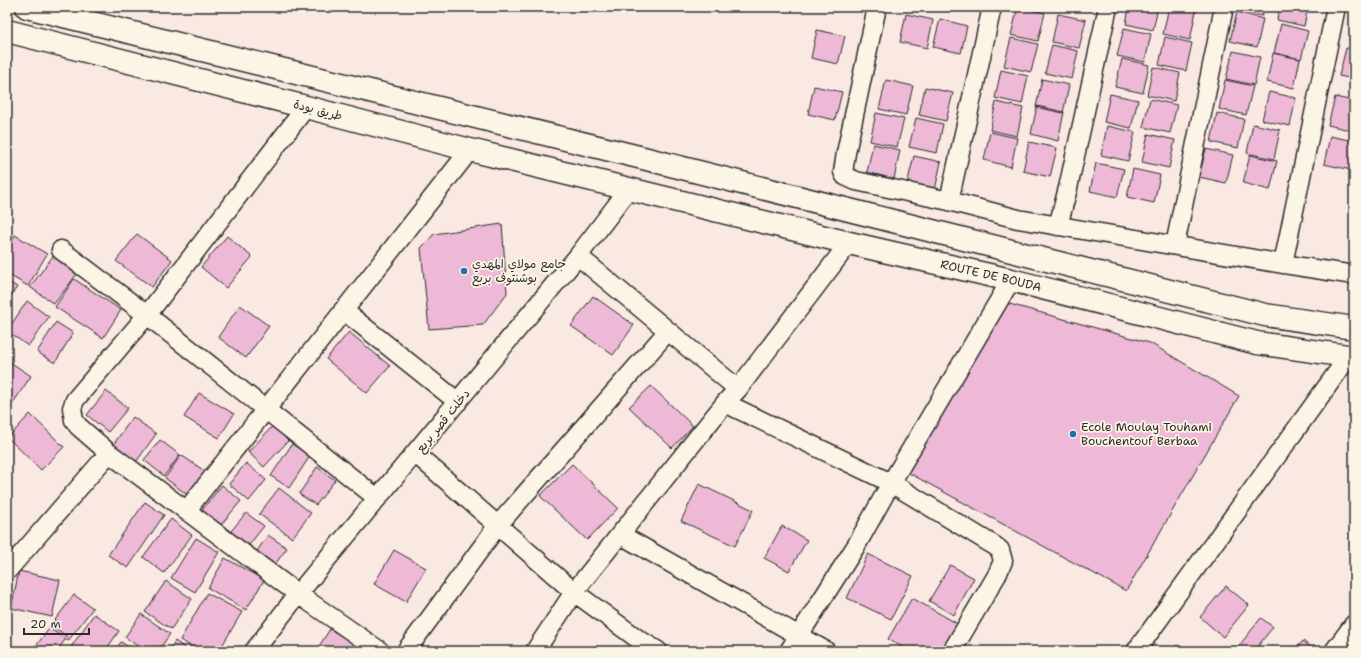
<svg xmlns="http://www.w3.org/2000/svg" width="1361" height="658" font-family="'Shantell Sans','Playpen Sans Arabic',sans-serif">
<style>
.building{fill:#edb9d7;stroke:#2b2b2b}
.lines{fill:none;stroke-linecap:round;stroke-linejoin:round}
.street-casing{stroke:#2b2b2b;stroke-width:21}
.secondary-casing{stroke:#2b2b2b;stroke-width:25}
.street{stroke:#fcf5e5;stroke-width:18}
.secondary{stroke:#fcf5e5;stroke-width:22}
.poi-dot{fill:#1f6fb2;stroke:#fcf5e5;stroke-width:1.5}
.labels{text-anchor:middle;stroke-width:3.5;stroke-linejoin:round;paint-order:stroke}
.street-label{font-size:12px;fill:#2b2b2b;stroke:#fcf5e5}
.poi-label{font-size:12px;fill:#2b2b2b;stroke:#fcf5e5;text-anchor:start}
</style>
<rect width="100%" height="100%" fill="#f9e9e2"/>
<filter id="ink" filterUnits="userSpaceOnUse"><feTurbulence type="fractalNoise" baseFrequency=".025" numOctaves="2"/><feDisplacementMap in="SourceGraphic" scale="8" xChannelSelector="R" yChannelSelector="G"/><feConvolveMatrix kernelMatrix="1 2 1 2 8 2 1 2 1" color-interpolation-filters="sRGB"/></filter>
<g filter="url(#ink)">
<path class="building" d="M1018,7L1045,13L1038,41L1011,35Z
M1129,7H1158L1153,30L1126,24Z
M1169,7H1177L1196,11L1190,40L1163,34Z
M1185,7H1198L1197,10Z
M1236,7H1264L1262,16L1235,10Z
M1279,7H1308L1304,26L1277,20Z
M1237,12L1263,19L1257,47L1230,41Z
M906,14L933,20L927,48L900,42Z
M1058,14L1086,20L1079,48L1052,42Z
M940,19L967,26L961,53L933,47Z
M1281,24L1308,31L1301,59L1274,53Z
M1124,28L1151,34L1145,62L1117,56Z
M817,30L845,36L838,64L811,58Z
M1165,37L1192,43L1186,71L1159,65Z
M1011,38L1038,44L1031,72L1004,66Z
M1052,45L1078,51L1072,79L1045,73Z
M1346,48L1354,49V79L1339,76Z
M1233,51L1260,57L1254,85L1226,79Z
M1273,53L1300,59L1294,88L1267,82Z
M1122,59L1149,65L1143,93L1115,87Z
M1153,67L1180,73L1174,101L1147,95Z
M1001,70L1028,76L1022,104L995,98Z
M1042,79L1069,85L1063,113L1036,107Z
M886,80L913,86L906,115L879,109Z
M1225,80L1253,86L1246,115L1219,109Z
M814,86L842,92L835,120L808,114Z
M925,87L953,93L946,121L919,115Z
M1269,92L1296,98L1290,126L1262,120Z
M1110,94L1138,100L1131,128L1104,122Z
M1335,97L1354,101V131L1328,125Z
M1150,99L1177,105L1170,133L1143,127Z
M996,102L1023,108L1017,136L990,130Z
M1037,106L1064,112L1058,141L1031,134Z
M876,113L904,119L897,147L870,141Z
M1217,113L1244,119L1238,148L1211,142Z
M916,118L943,124L937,153L909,147Z
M1253,124L1280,130L1274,159L1247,153Z
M1107,126L1135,132L1128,161L1101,155Z
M990,132L1017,138L1011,167L984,160Z
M1148,134L1175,140L1169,168L1142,162Z
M1330,136L1354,141V157L1351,170L1324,164Z
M1029,142L1057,148L1050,177L1023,171Z
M873,144L900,150L894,179L867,172Z
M1206,149L1233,155L1226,183L1199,177Z
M1250,155L1277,161L1270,190L1243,183Z
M914,156L941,162L935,190L907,184Z
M1096,163L1124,169L1117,197L1090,191Z
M1133,169L1160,175L1154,203L1127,197Z
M502,224L507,293L483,325L429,329L421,248L434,234Z
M137,234L172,260L152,287L116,261Z
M15,235L47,254L28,286L7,274V249Z
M227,236L252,257L226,288L201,267Z
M53,256L77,274L54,304L30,287Z
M74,279L121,310L103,338L55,307Z
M7,281L17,287L7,302Z
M593,296L634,325L613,355L571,326Z
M27,301L49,317L28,346L7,331Z
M1006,303L1150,343L1239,396L1126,591L907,472Z
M240,305L269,326L246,358L218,337Z
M56,322L73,333L55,363L37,352Z
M349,332L390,366L367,393L326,359Z
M7,360L31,376L7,412Z
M651,386L693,426L672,448L629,407Z
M106,391L128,408L108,432L87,415Z
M199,393L234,414L219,438L184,417Z
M30,414L64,447L41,470L8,438Z
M133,417L156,434L136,462L113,445Z
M273,426L288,441L264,467L248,452Z
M160,440L180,455L164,476L144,460Z
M292,444L310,456L289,488L271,476Z
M181,455L206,472L189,496L165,478Z
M246,463L266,480L249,501L229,484Z
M572,464L618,508L587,540L540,496Z
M317,467L335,480L316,505L299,494Z
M699,484L753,510L735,546L681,521Z
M222,485L241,501L219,527L200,512Z
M279,488L311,513L292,538L259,514Z
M145,502L164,515L128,568L108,555Z
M246,513L264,526L245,550L227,536Z
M171,519L192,535L164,573L143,557Z
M782,526L807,540L789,571L764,558Z
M268,535L287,548L273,567L255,554Z
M196,538L219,552L195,592L171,578Z
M394,550L426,568L406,602L374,584Z
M868,554L913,576L891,619L847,598Z
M225,558L264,580L246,610L208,588Z
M950,565L974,578L954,615L929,601Z
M19,571L60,580L52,617L11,608Z
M166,581L192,599L171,629L145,612Z
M1226,586L1249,605L1223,637L1200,617Z
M207,593L242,612L219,651H199L180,640Z
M74,595L93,608L68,641L49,628Z
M912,598L958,624L942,651H909L888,639Z
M94,614L119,631L105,651H77L71,647Z
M141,614L170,634L158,651H145L125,637Z
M1261,618L1273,627L1254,651H1235Z
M52,625L67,637L57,651H32Z
M330,629L357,646L354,651H316Z
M175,641L189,651H169Z
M1303,641L1315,651H1294Z
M121,642L135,651H115Z
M1177,645L1184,651H1173Z"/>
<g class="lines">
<defs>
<path id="street" d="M877,7L846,153L843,172L845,176L856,181L949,201L1018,219L1283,264L1354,275
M306,107L147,315L75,400L72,408L74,420L78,426L109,453L298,594L380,651
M949,201L992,7
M1058,226L1068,188L1108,7
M1175,245L1224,7
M61,250L147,315L377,498
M578,256L738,389
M1283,264L1336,7
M343,310L458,402
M725,403L891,483L995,546L1000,550L1003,561L997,575L952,651
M416,454L574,592L638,639L658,651
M186,511L470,150
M621,535L826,651
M7,571L109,453
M254,651L298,594L578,256L629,189
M406,651L498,525L668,331
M535,651L574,592L725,403L738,389L849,243
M789,651L856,546L891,483L1011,280
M1136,651L1349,356
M1334,651L1354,624"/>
<g id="secondary">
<path d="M27,7L651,160L1265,315L1354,328"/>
<path id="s1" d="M7,31L306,107L470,150L849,243L1011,280L1257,343L1354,357"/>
</g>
</defs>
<use href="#street" class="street-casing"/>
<use href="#secondary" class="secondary-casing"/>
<use href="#street" class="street"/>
<use href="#secondary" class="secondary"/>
</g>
</g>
<g class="poi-dot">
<circle cx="464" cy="271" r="4"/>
<circle cx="1073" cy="434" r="4"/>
</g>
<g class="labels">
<g class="street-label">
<text transform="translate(318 110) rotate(15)" y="4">طريق بودة</text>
<text dy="4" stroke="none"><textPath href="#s1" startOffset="1014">ROUTE DE BOUDA</textPath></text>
<text transform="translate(443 421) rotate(-51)" y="4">دخلت قصر بربع</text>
</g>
<g class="poi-label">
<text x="472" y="268">جامع مولاي المهدي<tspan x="472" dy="14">بوشنتوف بربع</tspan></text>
<text x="1081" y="431">Ecole Moulay Touhami<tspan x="1081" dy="14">Bouchentouf Berbaa</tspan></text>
</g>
</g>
<rect width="1361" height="658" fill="none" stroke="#fcf5e5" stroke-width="24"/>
<rect x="12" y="12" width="1337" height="634" fill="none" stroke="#2b2b2b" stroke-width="1.5" filter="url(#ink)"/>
<path d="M24 628v6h65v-6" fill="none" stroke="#2b2b2b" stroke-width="2"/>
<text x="30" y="628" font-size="12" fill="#2b2b2b" stroke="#fcf5e5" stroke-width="3" paint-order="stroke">20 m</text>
</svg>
